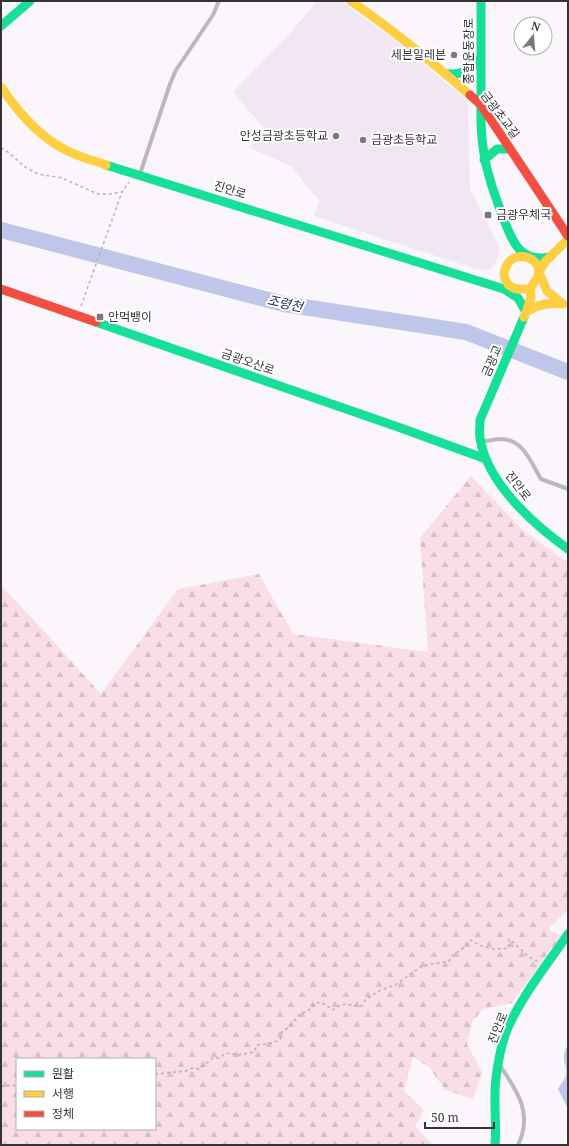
<svg xmlns="http://www.w3.org/2000/svg" width="569" height="1146" font-family="'Noto Serif','Noto Sans KR',serif">
<style>
.built{fill:#f1e7f3}
.forest{fill:url(#forest-firs);fill-rule:evenodd}
.water{fill:#bec6e9}
.lines{fill:none;stroke-linecap:round;stroke-linejoin:round}
.river{stroke:#bec6e9;stroke-width:16}
.path{stroke:#b4b2b8;stroke-width:1.5;stroke-dasharray:3 3;stroke-linecap:butt}
.lane{stroke:#bbb9c0;stroke-width:4}
.fast{stroke:#16e098;stroke-width:9}
.slow{stroke:#ffcf43;stroke-width:9}
.jam{stroke:#f24e42;stroke-width:9}
.poi-dot{fill:#7b777c;stroke:#fff;stroke-width:1.5}
.labels{text-anchor:middle;stroke-width:4;stroke-linejoin:round;paint-order:stroke}
.street-label{font-size:12px;fill:#363337;stroke:#fff}
.poi-label{font-size:12px;fill:#363337;stroke:#fff;text-anchor:start}
.water-label{font-size:13px;font-style:italic;fill:#212b64;stroke:#fff}
</style>
<defs>
<pattern id="forest-firs" width="22" height="20" patternUnits="userSpaceOnUse"><rect width="22" height="20" fill="#f9dfe5"/><path d="M5 1l3.5 6h-7zM16 11l3.5 6h-7z" fill="#d6c0c5"/></pattern>
</defs>
<rect width="100%" height="100%" fill="#fbf6fc"/>
<path class="built" d="M317,1H341L395,40L468,101L470,189L498,245L499,254L496,264L488,270L476,269L314,216L319,201L291,166L248,147L268,133L233,92L293,30Z"/>
<path class="forest" d="M471,476L523,530L562,559L568,561V910L548,929L561,936L512,1003L483,1009L472,1022L467,1044L482,1072L473,1099L445,1090L429,1067L413,1057L404,1091L424,1110L415,1126L433,1145H1V586L33,619L101,694L178,589L259,574L293,634L428,652L420,538ZM17,1059H155V1129H17Z"/>
<path class="water" d="M568,1045V1109L558,1089C560,1085 566,1079 566,1075C568,1064 559,1058 568,1045Z"/>
<g class="lines">
<path class="river" d="M1,230L284,304L466,332L568,372"/>
<path class="path" d="M1,148L8,152L25,167L38,174L62,178L98,194H111L122,192L129,182
M81,306L122,192
M155,1074L186,1071L192,1068L199,1069L213,1058H220L225,1053L239,1055L254,1052L257,1045L272,1043L280,1040L282,1032L289,1027L300,1014L308,1011L314,1004L321,1002L333,1010C345,999 349,1007 362,1006L366,999L381,990L395,985L422,966L449,961L454,954L460,951L471,940C483,949 495,950 509,948V939C518,945 527,958 537,961
M1,1086L13,1085L17,1087"/>
<path class="lane" d="M140,174L170,84L176,70L213,15L219,1
M483,441C489,441 496,439 502,439C524,440 531,463 541,479L568,489
M501,1067C518,1092 533,1114 518,1145"/>
<path class="fast" d="M481,1C481,30 481,60 481,89C481,108 480,128 483,147C486,172 495,196 504,220C513,243 521,263 550,257
M1,26L30,1
M446,74C462,75 471,70 481,58
M484,160L497,149H510
M106,165L504,289L518,298L526,312
M524,317L480,420C480,426 479,433 480,438C487,483 533,524 568,549
M96,322L398,427L486,459
M495,1145C497,1123 493,1100 496,1078C498,1061 501,1045 507,1030C522,995 547,965 568,934"/>
<path class="slow" d="M351,1C393,30 432,62 470,95
M1,87C20,115 44,143 77,155C86,159 96,161 106,165
M563,304L547,291L539,272L545,262L568,239
M526,312C538,304 549,302 563,304
M524,317C527,311 529,304 531,297C531,294 530,290 531,288C534,281 539,279 539,271C538,256 511,248 505,270C503,275 505,280 508,284C514,291 523,290 531,288"/>
<path class="jam" d="M470,95L481,105L568,236
M1,289L96,322"/>
</g>
<g class="poi-dot">
<circle cx="454" cy="55" r="4"/>
<circle cx="336" cy="136" r="4"/>
<circle cx="363" cy="140" r="4"/>
<rect x="484" y="211" width="8" height="8" rx="2"/>
<rect x="96" y="313" width="8" height="8" rx="2"/>
</g>
<g class="labels">
<g class="street-label">
<text transform="translate(469 51) rotate(-90)" y="4">종합운동장로</text>
<text transform="translate(500 115) rotate(53)" y="4">금광초교길</text>
<text transform="translate(230 190) rotate(17)" y="4">진안로</text>
<text transform="translate(492 361) rotate(-67)" y="4">금광교</text>
<text transform="translate(248 362) rotate(19)" y="4">금광오산로</text>
<text transform="translate(518 486) rotate(53)" y="4">진안로</text>
<text transform="translate(498 1028) rotate(-68)" y="4">진안로</text>
</g>
<g class="poi-label">
<text x="446" y="59" text-anchor="end">세븐일레븐</text>
<text x="328" y="140" text-anchor="end">안성금광초등학교</text>
<text x="371" y="144">금광초등학교</text>
<text x="496" y="219">금광우체국</text>
<text x="108" y="321">안먹뱅이</text>
</g>
<g class="water-label">
<text transform="translate(285 303) rotate(12)" y="5">조령천</text>
</g>
</g>
<rect width="569" height="1146" fill="none" stroke="#363337" stroke-width="4"/>
<rect x="16" y="1058" width="140" height="72" fill="#ffffff" stroke="#afadaf"/>
<rect x="24" y="1071" width="20" height="6" fill="#16e098" stroke="#afadaf"/>
<text x="52" y="1078" font-size="12" fill="#363337">원활</text>
<rect x="24" y="1091" width="20" height="6" fill="#ffcf43" stroke="#afadaf"/>
<text x="52" y="1098" font-size="12" fill="#363337">서행</text>
<rect x="24" y="1111" width="20" height="6" fill="#f24e42" stroke="#afadaf"/>
<text x="52" y="1118" font-size="12" fill="#363337">정체</text>
<g transform="translate(533 36) rotate(17)"><circle r="19" fill="#ffffff" stroke="#afadaf"/>
<path d="M0-3L7 15L0 10L-7 15Z" fill="#7b777c"/>
<text y="-6" font-size="11" font-weight="bold" text-anchor="middle" fill="#363337">N</text>
</g>
<path d="M425 1122v6h69v-6" fill="none" stroke="#363337" stroke-width="2"/>
<text x="431" y="1122" font-size="12" fill="#363337" stroke="#ffffff" stroke-width="3" paint-order="stroke">50 m</text>
</svg>
